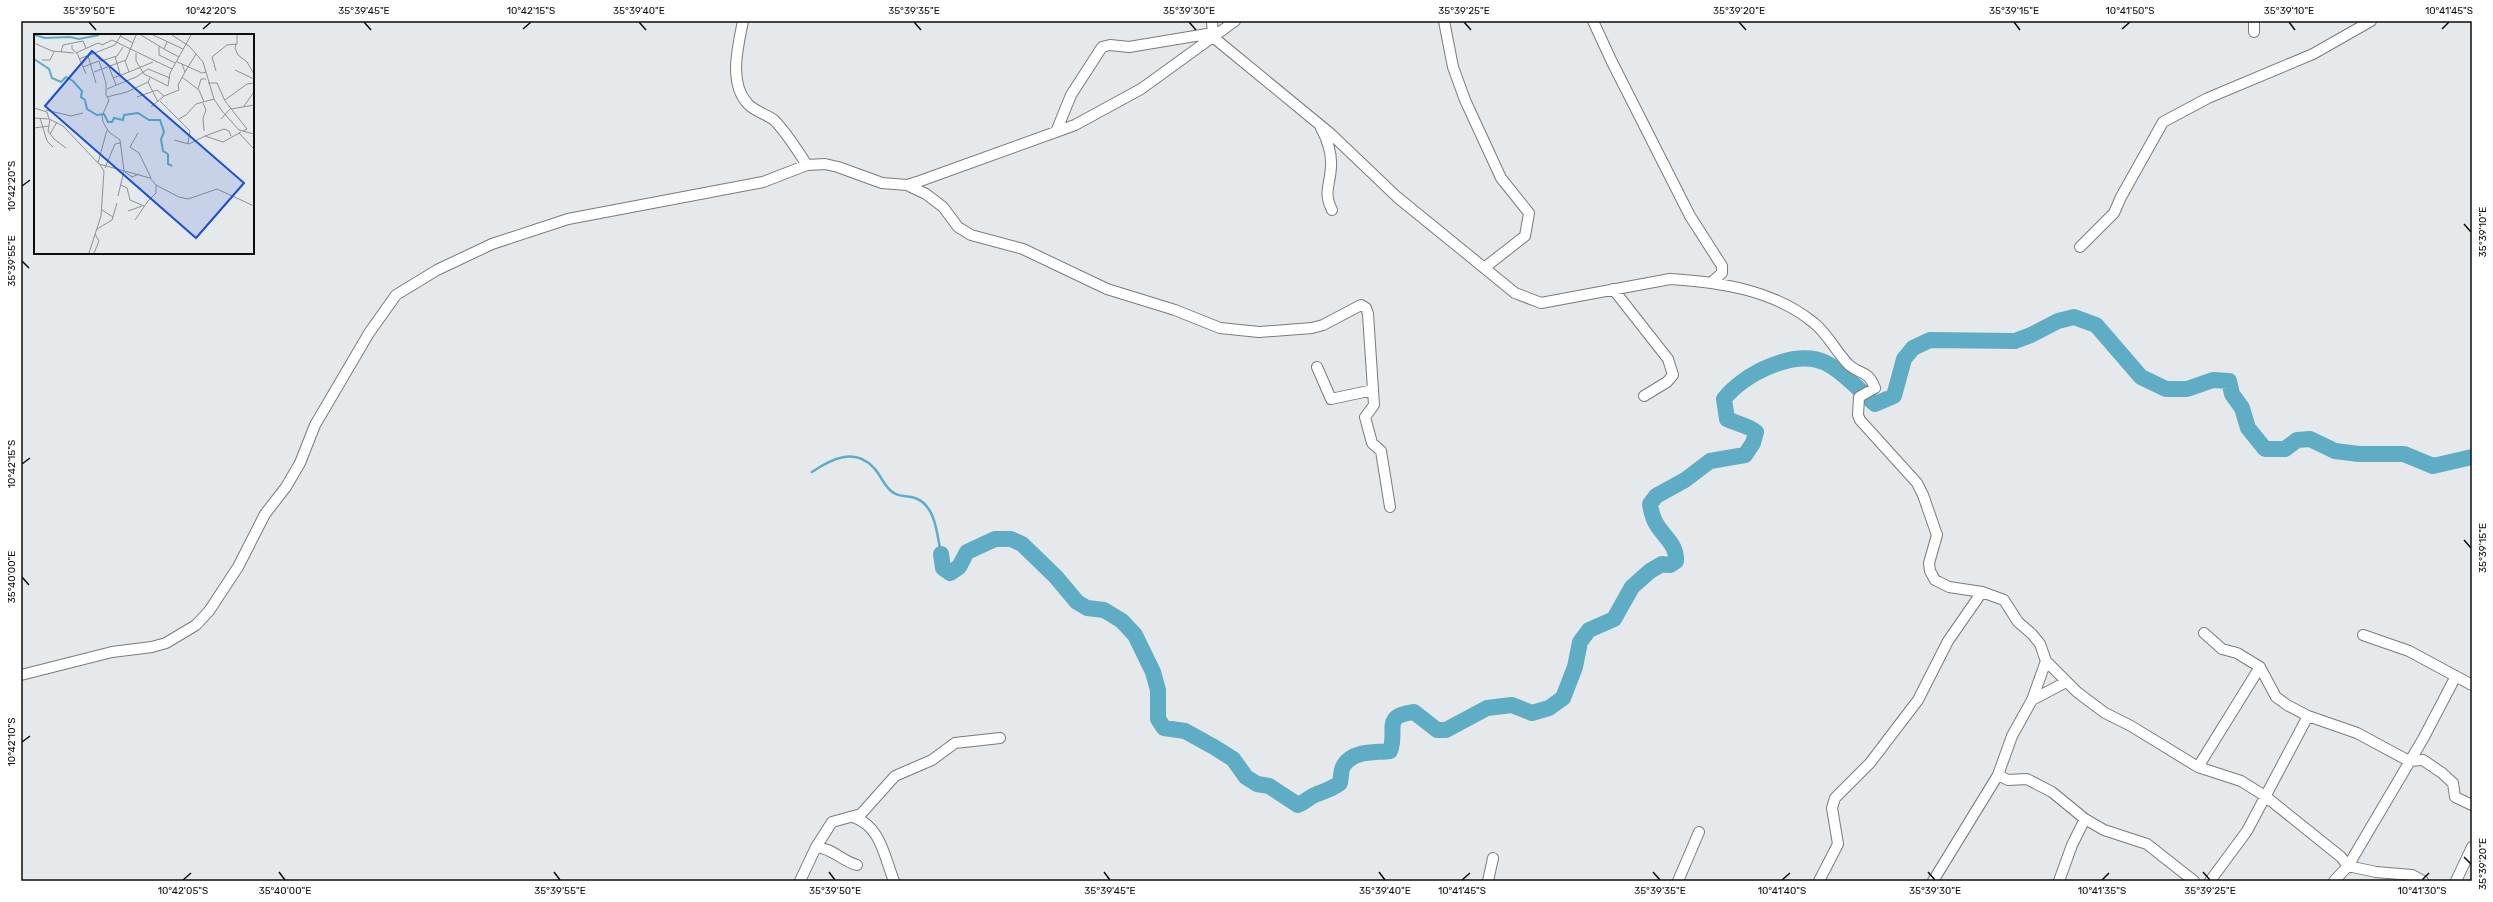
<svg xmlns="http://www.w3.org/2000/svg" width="2493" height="902" font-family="Rubik,sans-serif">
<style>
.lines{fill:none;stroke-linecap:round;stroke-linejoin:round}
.stream{stroke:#5eadc5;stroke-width:2.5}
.river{stroke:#5eadc5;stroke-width:16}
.street-casing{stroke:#797b7d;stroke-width:12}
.street{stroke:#fff;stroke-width:10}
.ticks{fill:none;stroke:#0c0c0d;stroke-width:1.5}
.inset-river{fill:none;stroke:#5eadc5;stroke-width:2}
.inset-road{fill:none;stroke:#8f9192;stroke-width:1}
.view{fill:#1d4ed8;fill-opacity:0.15;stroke:#1d4ed8;stroke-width:2}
.inset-edge{fill:none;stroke:#0c0c0d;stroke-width:2}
.neatline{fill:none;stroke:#0c0c0d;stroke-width:1.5}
.ticks-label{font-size:10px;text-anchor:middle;fill:#0c0c0d}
</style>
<rect width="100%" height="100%" fill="#e6e9eb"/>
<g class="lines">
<path class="stream" d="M812,472C831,459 855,447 874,468C880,474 883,484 890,490C898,498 906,495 915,498C936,505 937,535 941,554"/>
<path class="river" d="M941,554L943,568L950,573L959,567L967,552L995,539H1011L1022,544L1056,577L1077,602L1087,608L1104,610L1122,621L1135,635L1153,672L1158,690V719L1164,728L1185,731L1214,747L1233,759L1246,777L1257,784L1269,786L1298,805C1305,802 1311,796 1317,794C1327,790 1332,789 1340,783C1341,778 1341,768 1344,765C1354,750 1375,753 1390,751C1398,730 1381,716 1414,712L1437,730H1446L1487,708L1512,705L1532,713L1549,708L1563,698L1575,667L1580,642L1589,630L1614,619L1632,587L1650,571L1662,564L1670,565L1676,561C1677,545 1665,538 1657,525C1653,519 1651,511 1650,504L1656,496L1685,480L1710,461L1745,455L1753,443L1756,432C1748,425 1737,424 1727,419L1724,399C1743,374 1795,348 1826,363C1844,372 1860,391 1875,404L1894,396L1904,359L1913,348L1930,340L2015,341L2031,335L2058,321L2074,317L2096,325L2141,377L2166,389H2187L2213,380L2229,381L2232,394L2242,408L2248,428L2265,449H2285L2297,440L2310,439L2335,451L2359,454H2404L2433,466L2472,457"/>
<defs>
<path id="street" d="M743,21C738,46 728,83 748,104C754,111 766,114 774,120C787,133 797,150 807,165
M1212,21L1213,37L1331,134L1397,197L1515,293L1541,303L1670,279C1720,282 1774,290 1814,323C1828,334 1836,352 1849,365C1862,376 1867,369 1875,388L1859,397L1858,415L1860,420L1917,483L1923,495L1937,535L1929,563L1930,571L1935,580L1949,587L1982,592L2004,600L2018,622L2032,634L2040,644L2046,661L2077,692L2105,713L2131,726L2198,767L2241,781L2265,796L2341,857L2348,866L2423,739L2456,676
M1444,21L1453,67L1465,100L1501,178L1529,213L1525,236L1484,268
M1593,21L1612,62L1690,216L1722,266V273L1711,283
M2254,21V32
M1321,128C1328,141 1332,153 1331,167C1330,186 1323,192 1332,210
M1056,132L1071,95L1102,47L1110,45L1129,47L1213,33
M907,185L926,194L943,207L958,227L971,235L1023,249L1107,289L1175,310L1220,328L1259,332L1312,328L1323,325L1361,305L1366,308L1368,314L1374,405L1365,417L1372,443L1381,451L1390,507
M2080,247L2114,213L2121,197L2163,122L2208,98L2313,54L2371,21
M1613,289L1668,359L1673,375L1667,382L1644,396
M1317,367L1331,399L1373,390
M2204,633L2222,649L2237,653L2260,667L2276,697L2287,705L2308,716L2357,733L2409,761L2423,760L2442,773L2453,783L2455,797L2472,805
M2363,635L2409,651L2472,685
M21,675L112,652L152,647L166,643L196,625L209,611L238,567L265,514L286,487L300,463L315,425L369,333L396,295L437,270L492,244L568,219L763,182L807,165L825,164L838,167L882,183L907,185L920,181L1075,125L1141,89L1235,21
M2032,700L2066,682
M2198,767L2260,667
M1998,775L2008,780L2027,779L2052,792L2085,819L2104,830L2147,844L2194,881
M853,817C881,826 884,856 894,881
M816,847C832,848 842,861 857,865
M800,881L816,847L832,822L861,814L895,776L932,760L955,743L1000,738
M1488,881L1493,858
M1678,881L1699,832
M1819,881L1838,844L1832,808L1835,798L1870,763L1918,700L1948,641L1982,592
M1933,881L1998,775L2012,736L2032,700L2046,661
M2059,881L2072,845L2085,819
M2210,881L2247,831L2308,716
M2334,881L2348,866L2376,872L2412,875L2423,881
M2456,881L2472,847"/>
</defs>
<use href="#street" class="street-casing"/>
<use href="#street" class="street"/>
</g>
<path class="ticks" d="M89,22L96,30M364,22L371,30M639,22L646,30M914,22L921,30M1189,22L1196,30M1464,22L1471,30M1739,22L1746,30M2014,22L2020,30M2289,22L2295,30M203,29L211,22M523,29L531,22M2122,29L2130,22M2442,29L2449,22M22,186L30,180M2464,224L2471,232M22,261L29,268M22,464L30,458M2464,540L2471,548M22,577L29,585M22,742L30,736M2464,857L2471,864M279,872L285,880M554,872L560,880M829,872L835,880M1104,872L1110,880M1379,872L1385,880M1653,872L1660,880M1928,872L1935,880M2203,872L2210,880M183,880L191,873M1462,880L1470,873M1782,880L1790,873M2102,880L2109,873M2422,880L2429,873"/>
<g transform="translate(34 34)">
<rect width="220" height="220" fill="#e6e9eb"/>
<path class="inset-river" d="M1,1L11,4L36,3L45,5L65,1M0,25L15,35L18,44L27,48L32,43L39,47L48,57L47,63L51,66L53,75L63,81L70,80L74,88H78L80,84L89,86L90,81L104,79L115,86H126L130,98L127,105L129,117L134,120M134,120V130L138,132"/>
<path class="inset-road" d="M107,1L130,15M119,1L149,15M138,1L155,12L169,28L180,65L188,77L205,96L220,100M86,2L99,9M133,8L130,15L145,23M0,9L18,17L40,19M202,10L201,14L204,21L213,28L220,40M38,11V15L43,19L52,40M68,11L78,6L138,35M125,12V21L141,29M27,18L29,11L49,7L52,14M42,19L64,9L69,11M102,19V27L110,40L134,52L136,39L157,1M61,20L67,27L83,22L89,13M54,22L62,49M81,22L86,40M45,25L81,11L87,1M8,26H16L20,18M91,27L95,38L119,28M148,30L168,39L172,38M49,33L65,27L72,49V61L75,66L68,82L69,88L75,98L86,106L90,137L84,162M75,33L82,51M201,36L220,45M182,37L178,23L193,11L203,10V1M60,38L92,26L102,1M151,38L162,20M148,43L165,56L170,68M79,44L95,38M114,48L124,68M174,49H183L191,67L213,95L209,97M73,55L102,43L114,35L136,44M164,55L167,45H172M73,63L93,58L114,48L116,44M103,63L123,56L130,62L145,56L144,51L151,38L148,30L143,28M191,66L213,50L220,49M126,67L156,97L154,109M169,69L172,76L169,84L170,97M210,72L220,58M117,73L130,62M0,74L13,78L15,85M197,75L220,71M12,76L37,82L49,79M0,84L15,85L29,92L65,130L116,144L122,151L145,163L154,165L183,155L220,172M6,84L13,107L19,113M16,85L14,97L20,105L32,114M145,85L152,81L162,70L180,65M187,85L197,74M0,94L15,92M104,99L96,113L105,119L117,144M205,99L220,115M16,100L23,88M171,102L190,95L195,97L197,102M140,106L155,110L171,102L189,108L207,98M64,129L73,96M71,134L81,110L86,109M91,138L98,143L105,140M87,151L93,154L96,166L110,172M68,176L79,183M94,177L108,172M101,186L114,167L122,159V151M63,195L78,186L83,169M55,219L67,182L70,137L66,131M60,219L65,207L61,200"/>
<path class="view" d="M58,17L210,149L162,204L11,72Z"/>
<rect width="220" height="220" class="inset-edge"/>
</g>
<rect width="2493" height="902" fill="none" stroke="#ffffff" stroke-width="44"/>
<rect x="22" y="22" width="2449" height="858" class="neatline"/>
<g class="ticks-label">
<text x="89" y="14">35°39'50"E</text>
<text x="211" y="14">10°42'20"S</text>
<text x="364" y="14">35°39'45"E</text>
<text x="531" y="14">10°42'15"S</text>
<text x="639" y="14">35°39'40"E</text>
<text x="914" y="14">35°39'35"E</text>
<text x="1189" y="14">35°39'30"E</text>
<text x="1464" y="14">35°39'25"E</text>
<text x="1739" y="14">35°39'20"E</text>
<text x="2014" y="14">35°39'15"E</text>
<text x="2130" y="14">10°41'50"S</text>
<text x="2289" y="14">35°39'10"E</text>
<text x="2449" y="14">10°41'45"S</text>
<text transform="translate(11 186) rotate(-90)" y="4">10°42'20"S</text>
<text transform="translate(2482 232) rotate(-90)" y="4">35°39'10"E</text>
<text transform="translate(11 261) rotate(-90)" y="4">35°39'55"E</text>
<text transform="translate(11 464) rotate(-90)" y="4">10°42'15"S</text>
<text transform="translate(2482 548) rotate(-90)" y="4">35°39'15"E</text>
<text transform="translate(11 577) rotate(-90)" y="4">35°40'00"E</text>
<text transform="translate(11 742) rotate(-90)" y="4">10°42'10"S</text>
<text transform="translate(2482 864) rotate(-90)" y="4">35°39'20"E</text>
<text x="183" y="894">10°42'05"S</text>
<text x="285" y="894">35°40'00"E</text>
<text x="560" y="894">35°39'55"E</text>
<text x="835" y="894">35°39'50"E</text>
<text x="1110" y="894">35°39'45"E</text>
<text x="1385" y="894">35°39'40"E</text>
<text x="1462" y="894">10°41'45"S</text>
<text x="1660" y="894">35°39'35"E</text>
<text x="1782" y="894">10°41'40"S</text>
<text x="1935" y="894">35°39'30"E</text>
<text x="2102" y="894">10°41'35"S</text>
<text x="2210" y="894">35°39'25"E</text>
<text x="2422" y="894">10°41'30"S</text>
</g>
</svg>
